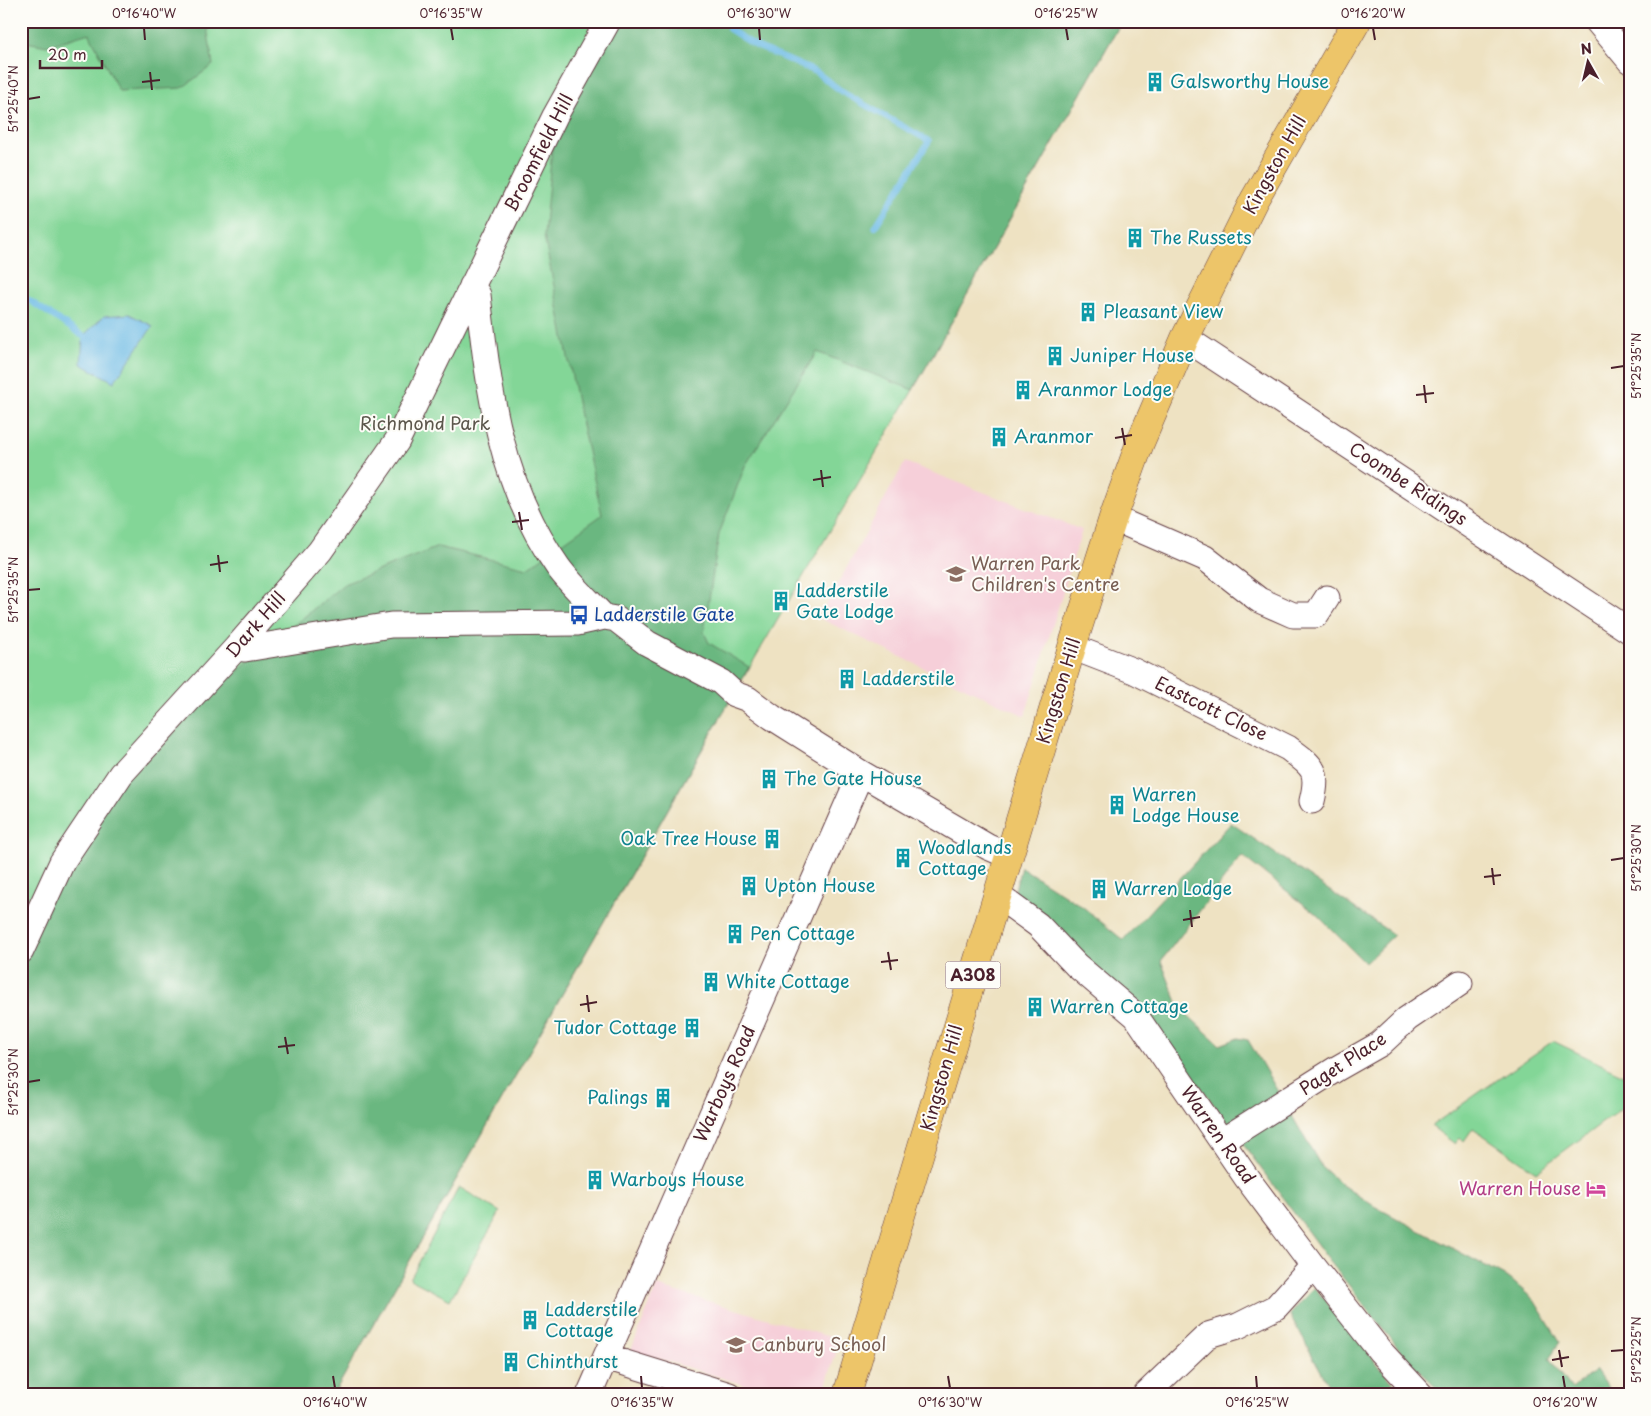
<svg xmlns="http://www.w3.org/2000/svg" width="1651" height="1416" font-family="'Playpen Sans',sans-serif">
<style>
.built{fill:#f6cfd9}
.green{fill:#83d697;stroke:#667a61}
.forest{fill:#6ab780;stroke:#5a6b56}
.water{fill:#6bbae5;stroke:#5a6c88}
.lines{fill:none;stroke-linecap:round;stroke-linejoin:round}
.stream{stroke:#6bbae5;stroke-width:6}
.street-casing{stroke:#633c42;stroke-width:27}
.primary-casing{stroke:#633c42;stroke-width:29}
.street{stroke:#fff;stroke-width:25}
.primary{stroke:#edc569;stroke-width:28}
.ticks{fill:none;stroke:#4a1f2b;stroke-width:2}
.labels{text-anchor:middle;stroke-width:4;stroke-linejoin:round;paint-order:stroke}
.shield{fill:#fdfcf7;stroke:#806168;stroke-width:1}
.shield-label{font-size:16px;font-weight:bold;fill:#4a1f2b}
.culture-label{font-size:18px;fill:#0d838f;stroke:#fdfcf7;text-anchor:start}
.street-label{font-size:18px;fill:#4a1f2b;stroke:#fdfcf7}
.park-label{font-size:18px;fill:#5b564b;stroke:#fdfcf7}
.education-label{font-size:18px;fill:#785e54;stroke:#fdfcf7;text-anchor:start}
.transit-label{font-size:18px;fill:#164399;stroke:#fdfcf7;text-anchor:start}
.hotel-label{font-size:18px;fill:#b23c85;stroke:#fdfcf7;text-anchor:end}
.neatline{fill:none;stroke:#4a1f2b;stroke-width:2}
.ticks-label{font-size:12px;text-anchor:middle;fill:#4a1f2b}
</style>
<rect width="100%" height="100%" fill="#fdfcf7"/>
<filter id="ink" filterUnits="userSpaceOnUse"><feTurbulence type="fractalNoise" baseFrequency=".02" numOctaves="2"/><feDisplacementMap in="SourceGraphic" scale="10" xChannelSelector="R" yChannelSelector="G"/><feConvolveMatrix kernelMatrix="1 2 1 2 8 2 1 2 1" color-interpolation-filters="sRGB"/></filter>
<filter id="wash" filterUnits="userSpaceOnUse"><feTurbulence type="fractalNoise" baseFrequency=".0096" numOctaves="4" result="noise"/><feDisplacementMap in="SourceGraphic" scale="20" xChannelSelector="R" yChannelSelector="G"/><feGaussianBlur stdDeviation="1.12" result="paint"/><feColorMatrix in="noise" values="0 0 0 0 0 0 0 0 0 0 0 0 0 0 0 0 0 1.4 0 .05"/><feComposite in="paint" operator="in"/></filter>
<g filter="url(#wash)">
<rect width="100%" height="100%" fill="#eee2c2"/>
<path class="built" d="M905,462L1082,530L1025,716L819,618Z
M657,1286L840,1340L823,1395H778L631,1350Z"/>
<path class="green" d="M21,21H1122L913,390L734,694L333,1395H21Z
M1553,1041L1630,1078V1102L1536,1172L1473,1128L1464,1141L1460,1137L1455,1144L1431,1126Z
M459,1187L500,1212L450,1300L410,1279Z"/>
<path class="forest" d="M21,21H204L207,27L213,65L182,88L119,91L89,33L47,46L21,41Z
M608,21H1122L913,390L817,352L745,466L719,534L704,632L709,643L749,667L333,1395H21V951L121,774L244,666L344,584L438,547L527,568L602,515L577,402L544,236L555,116Z
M1231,823L1394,935L1365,963L1315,913L1242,856L1161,961L1179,1007L1220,1045L1238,1038L1248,1040L1321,1166L1342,1185L1374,1206L1510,1279L1534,1300L1560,1342L1549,1358L1572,1389L1596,1370L1613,1395H1445L1407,1359L1328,1259L1145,1012L1014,893L1021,867L1083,907L1123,940Z
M1314,1287L1403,1395H1334L1290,1315Z"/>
<path class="water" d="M129,314L153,326L114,382L81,364L83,336L104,316Z"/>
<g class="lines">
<path class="stream" d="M729,29L756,46L816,72L844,93L929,141L875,227
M21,295L83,336"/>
</g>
</g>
<g filter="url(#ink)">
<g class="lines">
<defs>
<path id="street" d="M1597,21L1630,61
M472,286L478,295C489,392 500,485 558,567C571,585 589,601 604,617
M1185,338L1630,631
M1113,518L1205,558L1259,600L1293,615H1316L1327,598
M1072,647L1134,671L1288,748C1312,766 1320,769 1312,801
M236,648L245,649L391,625L577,623L604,617L616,619L647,643L721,682L734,694L748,699L772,717L861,773L988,847L1009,856
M997,895L1038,925L1076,965L1136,1016L1246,1177L1313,1266L1380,1351L1421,1395
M21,951L62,862L121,774L236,648L320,551L397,441L555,116L608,21
M1222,1141L1336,1069L1380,1044L1407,1019L1460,983
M606,1357L729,1395
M589,1395L861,773
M1145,1395L1208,1335L1238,1326L1276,1307L1313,1266"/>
<path id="primary" d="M847,1395L1072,647L1113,518L1140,443L1185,338L1254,200L1357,21"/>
</defs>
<use href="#street" class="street-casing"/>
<use href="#primary" class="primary-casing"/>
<use href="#street" class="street"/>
<use href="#primary" class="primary"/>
</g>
</g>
<path class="ticks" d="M144,28L145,40M451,28L453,40M759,28L760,40M1066,28L1068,40M1373,28L1375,40M150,72L152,90M142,82L160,80M28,99L40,97M1611,368L1624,366M1424,385L1426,403M1416,395L1434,393M1122,428L1125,445M1115,438L1132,435M821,470L823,487M813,480L831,477M519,512L522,530M512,522L529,520M218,555L220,572M210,565L228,562M28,590L40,589M1611,860L1624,858M1492,868L1494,885M1484,877L1501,875M1190,910L1192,927M1183,920L1200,917M888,952L891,970M881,962L898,960M587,995L589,1012M580,1005L597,1002M285,1037L288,1054M278,1047L295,1045M28,1082L40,1080M1559,1350L1562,1367M1611,1351L1624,1350M1552,1360L1569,1357M333,1376L335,1388M641,1376L642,1388M948,1376L950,1388M1256,1376L1257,1388M1563,1376L1565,1388"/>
<defs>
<symbol id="building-bare" viewBox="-9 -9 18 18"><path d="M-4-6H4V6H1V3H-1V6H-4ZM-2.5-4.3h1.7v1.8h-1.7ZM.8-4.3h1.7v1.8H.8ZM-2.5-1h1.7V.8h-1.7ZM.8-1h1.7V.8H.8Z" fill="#0f9aa8" stroke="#fdfcf7" stroke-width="2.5" paint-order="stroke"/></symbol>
<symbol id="school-bare" viewBox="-9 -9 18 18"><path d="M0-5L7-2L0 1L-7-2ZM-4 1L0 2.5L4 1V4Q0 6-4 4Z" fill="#8d6e63" stroke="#fdfcf7" stroke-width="2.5" paint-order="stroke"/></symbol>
<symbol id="bus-bare" viewBox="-9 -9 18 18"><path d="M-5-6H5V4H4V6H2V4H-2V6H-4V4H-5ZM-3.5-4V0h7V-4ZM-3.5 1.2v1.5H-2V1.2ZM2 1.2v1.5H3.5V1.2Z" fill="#1a4fb4" stroke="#fdfcf7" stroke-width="2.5" paint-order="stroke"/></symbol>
<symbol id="hotel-bare" viewBox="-9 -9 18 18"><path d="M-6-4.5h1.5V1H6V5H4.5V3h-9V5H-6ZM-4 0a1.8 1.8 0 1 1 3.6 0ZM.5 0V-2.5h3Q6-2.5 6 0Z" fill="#d1479c" stroke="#fdfcf7" stroke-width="2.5" paint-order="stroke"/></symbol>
</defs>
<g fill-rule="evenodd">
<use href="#building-bare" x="1141" y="68" width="28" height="28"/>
<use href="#building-bare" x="1121" y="224" width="28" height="28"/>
<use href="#building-bare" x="1074" y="298" width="28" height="28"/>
<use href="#building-bare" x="1041" y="342" width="28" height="28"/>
<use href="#building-bare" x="1009" y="376" width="28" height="28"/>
<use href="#building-bare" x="985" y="423" width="28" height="28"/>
<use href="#school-bare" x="942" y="560" width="28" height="28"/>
<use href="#building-bare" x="767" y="587" width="28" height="28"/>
<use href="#bus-bare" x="565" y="601" width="28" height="28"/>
<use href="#building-bare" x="833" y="665" width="28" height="28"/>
<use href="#building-bare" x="755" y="765" width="28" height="28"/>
<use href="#building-bare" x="1103" y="791" width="28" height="28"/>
<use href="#building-bare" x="758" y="825" width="28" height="28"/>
<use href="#building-bare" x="889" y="844" width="28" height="28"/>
<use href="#building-bare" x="735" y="872" width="28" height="28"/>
<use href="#building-bare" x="1085" y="875" width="28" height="28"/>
<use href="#building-bare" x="721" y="920" width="28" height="28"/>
<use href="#building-bare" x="697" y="968" width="28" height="28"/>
<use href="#building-bare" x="1021" y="993" width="28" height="28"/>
<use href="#building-bare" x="678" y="1014" width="28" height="28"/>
<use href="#building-bare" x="649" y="1084" width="28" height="28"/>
<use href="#building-bare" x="581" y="1166" width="28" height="28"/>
<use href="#hotel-bare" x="1582" y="1175" width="28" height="28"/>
<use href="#building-bare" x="516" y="1306" width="28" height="28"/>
<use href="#school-bare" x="722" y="1331" width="28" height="28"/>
<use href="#building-bare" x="497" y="1348" width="28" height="28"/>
</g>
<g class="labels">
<rect class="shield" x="945.5" y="961.5" width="55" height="27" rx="4"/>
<g class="shield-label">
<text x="973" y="981">A308</text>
</g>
<g class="culture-label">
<text x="1170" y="88">Galsworthy House</text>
<text x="1150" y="244">The Russets</text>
<text x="1103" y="318">Pleasant View</text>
<text x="1070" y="362">Juniper House</text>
<text x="1038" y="396">Aranmor Lodge</text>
<text x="1014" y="443">Aranmor</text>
<text x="796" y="597">Ladderstile<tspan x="796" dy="21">Gate Lodge</tspan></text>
<text x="862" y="685">Ladderstile</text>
<text x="784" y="785">The Gate House</text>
<text x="1132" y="801">Warren<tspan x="1132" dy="21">Lodge House</tspan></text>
<text x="757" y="845" text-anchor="end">Oak Tree House</text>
<text x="918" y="854">Woodlands<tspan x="918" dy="21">Cottage</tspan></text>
<text x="764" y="892">Upton House</text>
<text x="1114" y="895">Warren Lodge</text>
<text x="750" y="940">Pen Cottage</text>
<text x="726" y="988">White Cottage</text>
<text x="1050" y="1013">Warren Cottage</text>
<text x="677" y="1034" text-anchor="end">Tudor Cottage</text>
<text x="648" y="1104" text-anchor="end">Palings</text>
<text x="610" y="1186">Warboys House</text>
<text x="545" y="1316">Ladderstile<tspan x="545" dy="21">Cottage</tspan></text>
<text x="526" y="1368">Chinthurst</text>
</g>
<g class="street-label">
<text transform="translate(539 153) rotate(-63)" y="6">Broomfield Hill</text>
<text transform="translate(1275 165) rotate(-61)" y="6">Kingston Hill</text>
<text transform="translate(1408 484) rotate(33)" y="6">Coombe Ridings</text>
<text transform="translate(256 625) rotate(-49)" y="6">Dark Hill</text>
<text transform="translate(1059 691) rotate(-73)" y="6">Kingston Hill</text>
<text transform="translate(1211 709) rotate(26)" y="6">Eastcott Close</text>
<text transform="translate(1343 1064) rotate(-33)" y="6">Paget Place</text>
<text transform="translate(942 1078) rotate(-74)" y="6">Kingston Hill</text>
<text transform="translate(725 1084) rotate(-66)" y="6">Warboys Road</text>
<text transform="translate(1218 1135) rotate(55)" y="6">Warren Road</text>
</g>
<g class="park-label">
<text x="425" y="430">Richmond Park</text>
</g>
<g class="education-label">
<text x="971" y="570">Warren Park<tspan x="971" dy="21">Children's Centre</tspan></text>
<text x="751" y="1351">Canbury School</text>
</g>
<g class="transit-label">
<text x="594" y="621">Ladderstile Gate</text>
</g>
<g class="hotel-label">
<text x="1581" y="1195">Warren House</text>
</g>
</g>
<rect width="1651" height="1416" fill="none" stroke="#fdfcf7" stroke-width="55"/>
<g transform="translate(1588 62) rotate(352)" stroke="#fdfcf7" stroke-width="4" paint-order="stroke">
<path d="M0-4L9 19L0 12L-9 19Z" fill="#4a1f2b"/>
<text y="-8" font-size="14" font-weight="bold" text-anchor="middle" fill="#4a1f2b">N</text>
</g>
<path d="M40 60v8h62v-8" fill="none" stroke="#4a1f2b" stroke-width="2.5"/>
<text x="48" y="60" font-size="15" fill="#4a1f2b" stroke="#fdfcf7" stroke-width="4" paint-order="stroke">20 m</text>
<rect x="28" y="28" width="1596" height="1360" class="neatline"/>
<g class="ticks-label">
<text x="144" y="18">0°16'40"W</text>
<text x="451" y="18">0°16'35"W</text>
<text x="759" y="18">0°16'30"W</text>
<text x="1066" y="18">0°16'25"W</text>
<text x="1373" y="18">0°16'20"W</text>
<text transform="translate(14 99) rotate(-90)" y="4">51°25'40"N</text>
<text transform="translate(1637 366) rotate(-90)" y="4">51°25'35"N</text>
<text transform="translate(14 590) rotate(-90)" y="4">51°25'35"N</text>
<text transform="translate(1637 858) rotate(-90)" y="4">51°25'30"N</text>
<text transform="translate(14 1082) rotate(-90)" y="4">51°25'30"N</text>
<text transform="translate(1637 1350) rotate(-90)" y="4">51°25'25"N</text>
<text x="335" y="1407">0°16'40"W</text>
<text x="642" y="1407">0°16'35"W</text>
<text x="950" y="1407">0°16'30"W</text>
<text x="1257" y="1407">0°16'25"W</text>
<text x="1565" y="1407">0°16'20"W</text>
</g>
</svg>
